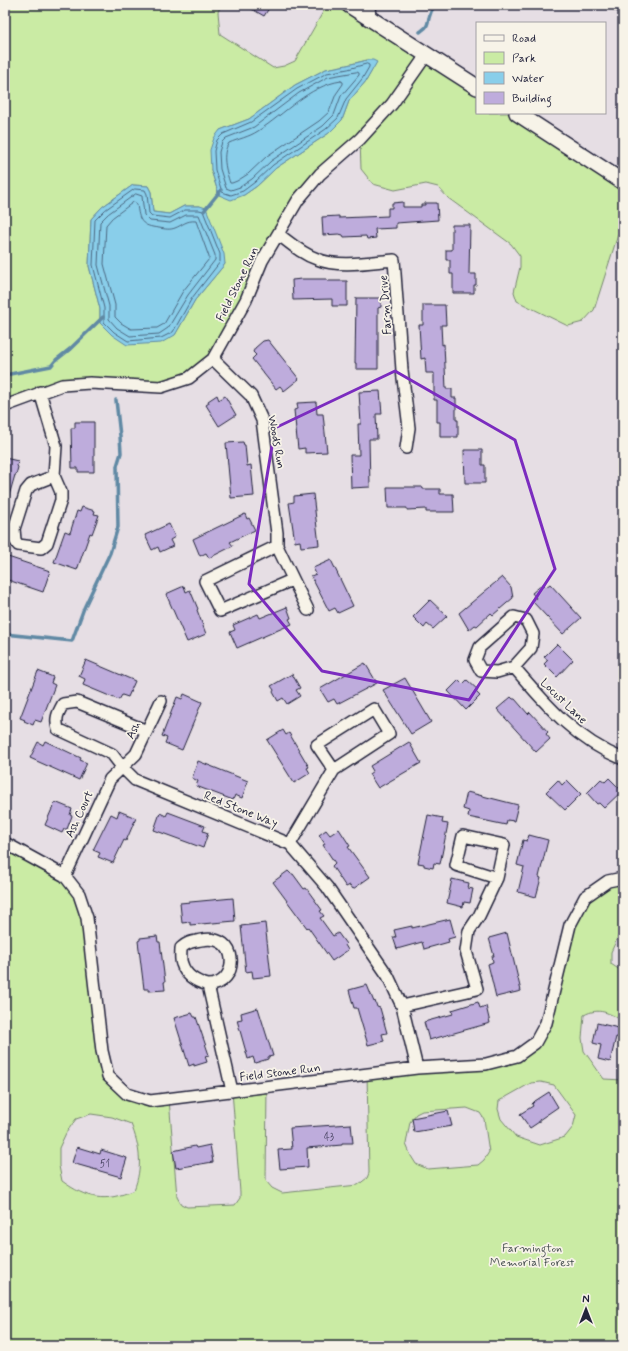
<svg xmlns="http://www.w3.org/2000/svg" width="628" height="1351" font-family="Mynerve,sans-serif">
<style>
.green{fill:#caeba4;stroke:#768670;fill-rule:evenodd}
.water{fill:#89ceea;stroke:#6089a4}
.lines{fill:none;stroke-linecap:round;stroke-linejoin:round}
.shore{stroke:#4b6781;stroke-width:1}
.stream{stroke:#6089a4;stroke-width:3.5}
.building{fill:#beacdc;stroke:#22223b}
.street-casing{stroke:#22223b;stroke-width:14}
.secondary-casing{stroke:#22223b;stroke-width:18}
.street{stroke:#f7f3e8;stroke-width:11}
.secondary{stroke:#f7f3e8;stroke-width:15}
.marked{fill:none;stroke:#7b2cbf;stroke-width:3;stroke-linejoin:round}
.labels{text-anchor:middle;stroke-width:3.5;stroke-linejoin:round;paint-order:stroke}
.number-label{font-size:10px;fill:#494463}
.street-label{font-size:12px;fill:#22223b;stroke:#f7f3e8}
.park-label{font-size:12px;fill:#4c5455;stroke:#f7f3e8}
</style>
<rect width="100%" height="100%" fill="#e6dee4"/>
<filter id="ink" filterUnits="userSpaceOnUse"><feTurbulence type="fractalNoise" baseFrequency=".025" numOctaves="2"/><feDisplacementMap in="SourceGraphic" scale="8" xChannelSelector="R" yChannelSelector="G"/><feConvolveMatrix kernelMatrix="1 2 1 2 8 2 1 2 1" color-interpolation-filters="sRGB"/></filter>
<g filter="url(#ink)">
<path class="green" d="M5,5H221L218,12L220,34L273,68L284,66L295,61L327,5H349L477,87V113H517L623,182V219L594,310L583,322L568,326L517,301L514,292L520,267V256L511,244L448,198L438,187L426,184L395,190L373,184L361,169L360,140L298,200L213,359L161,387L90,383L5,406ZM367,60L376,63L366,81L349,101L342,120L329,133L276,168L257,186L244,195H219L211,170L220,130L249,119L295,85L326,69L347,65ZM133,185L148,186L151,192L153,212L169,214L184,206H200L225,264L195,300L175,335L100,323V309L89,266L91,219L102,207Z
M5,843L65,876L79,894L108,1075L127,1095L169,1099L177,1197L181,1204L187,1207L235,1205L240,1198V1192L232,1091L267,1086L266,1181L272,1188L282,1193L358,1185L367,1178L369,1173L367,1074L486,1064L535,1043L570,925L585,897L623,878V926L611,952V964L623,972V1021C609,1013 599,1007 584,1015L582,1038L584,1051L604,1079L623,1080V1346H5ZM541,1082L554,1085L576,1115L573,1127L565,1137L540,1145L516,1137L501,1119L498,1109L499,1101L531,1083ZM467,1108L480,1113L484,1119L489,1152L484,1160L478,1165L428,1169L416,1164L411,1156L406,1144L410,1122L416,1114L422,1111ZM91,1114L112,1117L131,1124C140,1147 143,1167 134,1190C105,1203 87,1199 62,1181L59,1166V1148L66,1133L76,1119Z"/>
<path class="water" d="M368,60H373L377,62L366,81L349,101L342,120L329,133L276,168L257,186L244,195L231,200L219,195L211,170L210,150L214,138L220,130L249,119L295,85L326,69L347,65Z
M133,185L148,186L151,192L153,212L169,214L184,206H200L206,208L224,254L225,264L195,300L175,335L161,343L127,345L112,335L100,323V309L89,266L91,219L102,207Z"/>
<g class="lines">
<path class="shore" d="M367,64L369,65V67L362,79L346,99L338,118L326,129L273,165L255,182L243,191L231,195L222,192L215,170L214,151L217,140L223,134L251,122L297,89L327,73L348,69Z
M357,72L359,73V75L341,96L334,115L323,126L271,161L252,179L240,187L231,190L226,188L220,169L219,152L222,142L226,138L254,127L299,93L328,77Z
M341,81L343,82V84L336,94L329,112L319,121L267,156L248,174L237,181L232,183H230C226,171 221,154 229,143C238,139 249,137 258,131C285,114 308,86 341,81Z
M135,189L145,190L147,194L149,213L152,216L170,218L185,210H199L203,211L220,254V262L192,298L173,332L161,338L128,341L114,332L104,322V308L93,265L95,220L105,210Z
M136,194L142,196L144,215L150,221L170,223L186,215H199L215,255V260L188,295L168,328L159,334L130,336L117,328L109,319V306L98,265L100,222L108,214Z
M134,202L137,204C139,221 141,226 159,228C165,229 170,230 175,228C183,225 186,220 196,221L209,257V259L183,291L164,324L157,328L131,329L121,323L115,317V305L104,264L106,225L112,218Z"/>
<path class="stream" d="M420,32C428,26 427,26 429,18C430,13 432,9 435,5
M204,211L221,190
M5,375L51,366L56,360L70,349L103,317
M5,634L72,641L84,608L110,553L118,527L117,466L121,453L120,436L116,400"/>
</g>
<path class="building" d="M245,5H271L264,16Z
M403,202V207H421V205H425V203H437L438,220L396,223V228L375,229L376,238L367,239L366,236L344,237L343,235L339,234L323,235L322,217L339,216V218L388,216V208H392V203Z
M452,225H470L469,274H476V285H474V293H453V274H450V260H446V250H452Z
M302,279H327V281H347V306H332V299L293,300L292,280Z
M356,298H381V307L378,308V369H356V363H355Z
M423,305H445L446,325H441L442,345L444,344L446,389H452V398H456V420H458V437H440V422H437V400H434V373H426L425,358L421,359L419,325H423Z
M268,340L299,379L284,391L280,386L276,389L252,359L256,355L253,352L255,348L263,341Z
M380,391L382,414H376L377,439H369L370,487L351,488L350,455H359L358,424H361L359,392Z
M217,395L219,400L225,396L236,415L219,426L206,405L209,403L208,401Z
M316,402L317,414H323L327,452L305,453V448L298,449L294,410L298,409L297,403Z
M75,422H94V472H78V468H72L71,428H75Z
M243,442L244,445H245L247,466L251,465L254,496L231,498L226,443Z
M464,450H482V465H485V483H465Z
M5,458L18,461L17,466L18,467L16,475H15L8,499L5,498Z
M387,487H422L423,489H440V494H453L454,512H426V509L407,510V508H388Z
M313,494L319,545L301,547L300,541L295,542L289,503L294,502V496Z
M82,507L95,511L94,514L99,515L92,534L90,533L77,570L54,562L65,531L70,533L77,511L80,512Z
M245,514L247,519L249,518L255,530L230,542L233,546L209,558L206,553L200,556L193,539Z
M169,524L175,537L170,540L173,546L160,552L158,547L152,550L145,535Z
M5,556L50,571L43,592L5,579Z
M331,560L353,606L338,613L335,608L329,611L311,576L316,574L313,568Z
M502,577L511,587L513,598L493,615L491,613L477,626L475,625L469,630L459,613Z
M543,584L546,587L550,584L581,618L563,634L532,601L536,598L532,593Z
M184,586L186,592L190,590L198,609L197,610L206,634L187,642L166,594Z
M430,600L447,616L433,629L427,624L424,628L413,617Z
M287,607L291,618L289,619L292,624L237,648L230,632L235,630L233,625L258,614L260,618Z
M557,644L573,660L557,677L544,664L548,660L544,657Z
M86,660L135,681L128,697L122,695L119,700L83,685L85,679L79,676Z
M365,663L377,683L337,704L334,699L328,702L320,689Z
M38,671L53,677L51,683L55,685L41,722L35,720L33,725L24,721L25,720L20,718Z
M292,674L300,688L296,690L300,696L287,704L283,698L278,701L273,692L274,690L271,686Z
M405,678L431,722L411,734L383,690Z
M459,680L463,684L467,680L478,690L476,692L480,696L466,710L448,691Z
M184,694L202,702L182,750L165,743L167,738L162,736L177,697L182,699Z
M511,697L513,699H515L528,714L530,712L548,732L546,734L550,739L536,752L497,709Z
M283,730L286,735L289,733L309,767L307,768L310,773L294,783L267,740Z
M45,741L81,758L80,760L87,763L79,780L30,758L38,742L43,745Z
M409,742L421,763L378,788L369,774L373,771L370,766Z
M198,761L248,781L242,798L235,795L233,800L196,786L198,781L192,778Z
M609,778L622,791L604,808L599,803L597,804L587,793L601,779L605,782Z
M558,780L562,785L567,780L581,794L565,810L546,792Z
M467,792L518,805L514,821L507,820L506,825L468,817L469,811L463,809Z
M55,802L72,809L70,815L72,816L67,829H64L62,833L45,825Z
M119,811L136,818L126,841L124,840L113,863L98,857L100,853L93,850L111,814L117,817Z
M168,812L205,826L203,831L208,833L203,848L154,830L160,813L166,816Z
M428,815L443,818L442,823L448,824L440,864L434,863L433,868L424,866V864L418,863Z
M339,829L350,846L348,847L370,877L353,889L350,885L346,887L332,866L335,863L323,845L325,844L319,835L326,830L330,835Z
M529,835L548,840L539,877L541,878L536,897L518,892L524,867L517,865L523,840L527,841Z
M288,871L291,874H293L304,889L306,888L322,910L320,911L324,916L320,918L333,936L338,933L346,944L345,945L348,950L332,961L308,927L307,928L273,882Z
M452,879L469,883L468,888L473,889L470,903L464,902L463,907L447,903Z
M233,898L235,921L190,925V922L182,923L180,903Z
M450,919L455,937L448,939L449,942L424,949L422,942L397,949L393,937H396L394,930L412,926V928Z
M265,923L271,976L253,978L252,971L246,972L241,926Z
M507,933L521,991L496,997L488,964L493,962L492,956H494L489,938Z
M157,936L158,942H160L165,982H164L165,990L149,991V989H144L138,941L140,940V938Z
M367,985L374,1002L375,1001L377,1007L380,1008L387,1033L382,1034L384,1041L368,1045L357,1008H354L349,990Z
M478,1002L480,1008L486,1006L490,1023L429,1040L424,1022L453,1014L452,1010Z
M258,1008L273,1056L268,1057V1059L255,1063L253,1057L248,1059L237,1020L242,1019L241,1013Z
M192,1013L194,1017H196L209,1055L205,1056L207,1062L194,1066V1064L189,1066L174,1018Z
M597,1023L623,1029L621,1038L616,1037L610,1062L598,1059L601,1045L593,1043Z
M549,1092L558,1107L539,1120V1122L530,1128L520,1114L533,1106L532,1104L535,1101Z
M448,1111L452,1126L414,1132L412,1118Z
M351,1124L353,1143H342V1145L307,1148L308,1167L280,1169L278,1150L292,1149L290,1128Z
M210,1145L213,1162L176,1168L173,1151L195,1146L196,1148Z
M77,1147L100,1154L101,1150L127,1158L121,1177L72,1163Z"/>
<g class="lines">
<defs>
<path id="street" d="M369,5L370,19
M618,5L623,6
M278,234C290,243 302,254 317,259C338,268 371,262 394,260L402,370L409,428L406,448
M213,359L251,396L262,420L277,533V546L308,610
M40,392L56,446L54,476L61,492V500L47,543L41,548L18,545L15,540L14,529L26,491L31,485L54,476
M5,406L62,385L90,383L161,387L189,378L213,359L246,300L262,261L298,200L320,174L360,139L392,104L427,54
M277,546L205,581L220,611L292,580
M514,617L526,620L533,634L531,648L514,667L497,672L481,671L475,660L480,647Z
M514,667C546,705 576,740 623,759
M147,731L77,702L63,704C58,713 55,718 58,729L112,754L122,767L135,780L290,844L327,887L388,976L402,1006L417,1068
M5,843L65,876L79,894L87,918L102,1051L108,1076L127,1094L150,1101L417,1068L486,1064L517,1056L535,1043L546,1023L570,925L585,897L608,881L623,878
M290,844L334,770L389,734L374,709L317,745L334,770
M65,876L110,779L136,754L161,701
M208,985C240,985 240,932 201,940C191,942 188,942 181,948C181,953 180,960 182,964C186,977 197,982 208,985L232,1091
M402,1006L477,989L466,951L469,931L479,916L497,878L504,845L463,836L456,865L497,878"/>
<path id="secondary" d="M349,5L477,87
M517,113L623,182"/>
</defs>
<use href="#street" class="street-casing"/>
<use href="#secondary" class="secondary-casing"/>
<use href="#street" class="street"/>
<use href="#secondary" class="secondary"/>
</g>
</g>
<path class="marked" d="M395,371L515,440L555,569L469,700L322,671L249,584L275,428Z"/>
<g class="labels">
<g class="number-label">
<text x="329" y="1140">43</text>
<text x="105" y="1167">51</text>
</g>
<g class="street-label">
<text transform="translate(237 284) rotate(-64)" y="4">Field Stone Run</text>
<text transform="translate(385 305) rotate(-94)" y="4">Farm Drive</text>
<text transform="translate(277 442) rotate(80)" y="4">Woods Run</text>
<text transform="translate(564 701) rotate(44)" y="4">Locust Lane</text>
<text transform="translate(133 730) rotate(-65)" y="4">Ash</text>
<text transform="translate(241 809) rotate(22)" y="4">Red Stone Way</text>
<text transform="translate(79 814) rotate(-65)" y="4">Ash Court</text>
<text transform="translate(280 1072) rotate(-7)" y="4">Field Stone Run</text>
</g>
<g class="park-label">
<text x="532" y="1252">Farmington<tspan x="532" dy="14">Memorial Forest</tspan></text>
</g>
</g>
<rect width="628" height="1351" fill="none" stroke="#f7f3e8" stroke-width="20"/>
<rect x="10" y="10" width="608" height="1331" fill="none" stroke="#22223b" stroke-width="1.5" filter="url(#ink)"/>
<rect x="476" y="22" width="130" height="92" fill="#f7f3e8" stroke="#a29fa3"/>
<rect x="484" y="35" width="20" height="6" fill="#f7f3e8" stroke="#a29fa3"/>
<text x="512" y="42" font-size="12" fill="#22223b">Road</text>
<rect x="484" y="52" width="20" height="12" fill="#caeba4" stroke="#a29fa3"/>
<text x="512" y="62" font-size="12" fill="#22223b">Park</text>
<rect x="484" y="72" width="20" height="12" fill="#89ceea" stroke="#a29fa3"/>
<text x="512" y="82" font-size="12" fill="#22223b">Water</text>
<rect x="484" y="92" width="20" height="12" fill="#beacdc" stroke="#a29fa3"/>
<text x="512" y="102" font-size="12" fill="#22223b">Building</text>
<g transform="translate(586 1309)" stroke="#f7f3e8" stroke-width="3" paint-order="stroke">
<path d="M0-3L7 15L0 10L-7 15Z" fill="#22223b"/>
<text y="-6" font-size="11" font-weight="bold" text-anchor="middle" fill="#22223b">N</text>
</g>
</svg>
